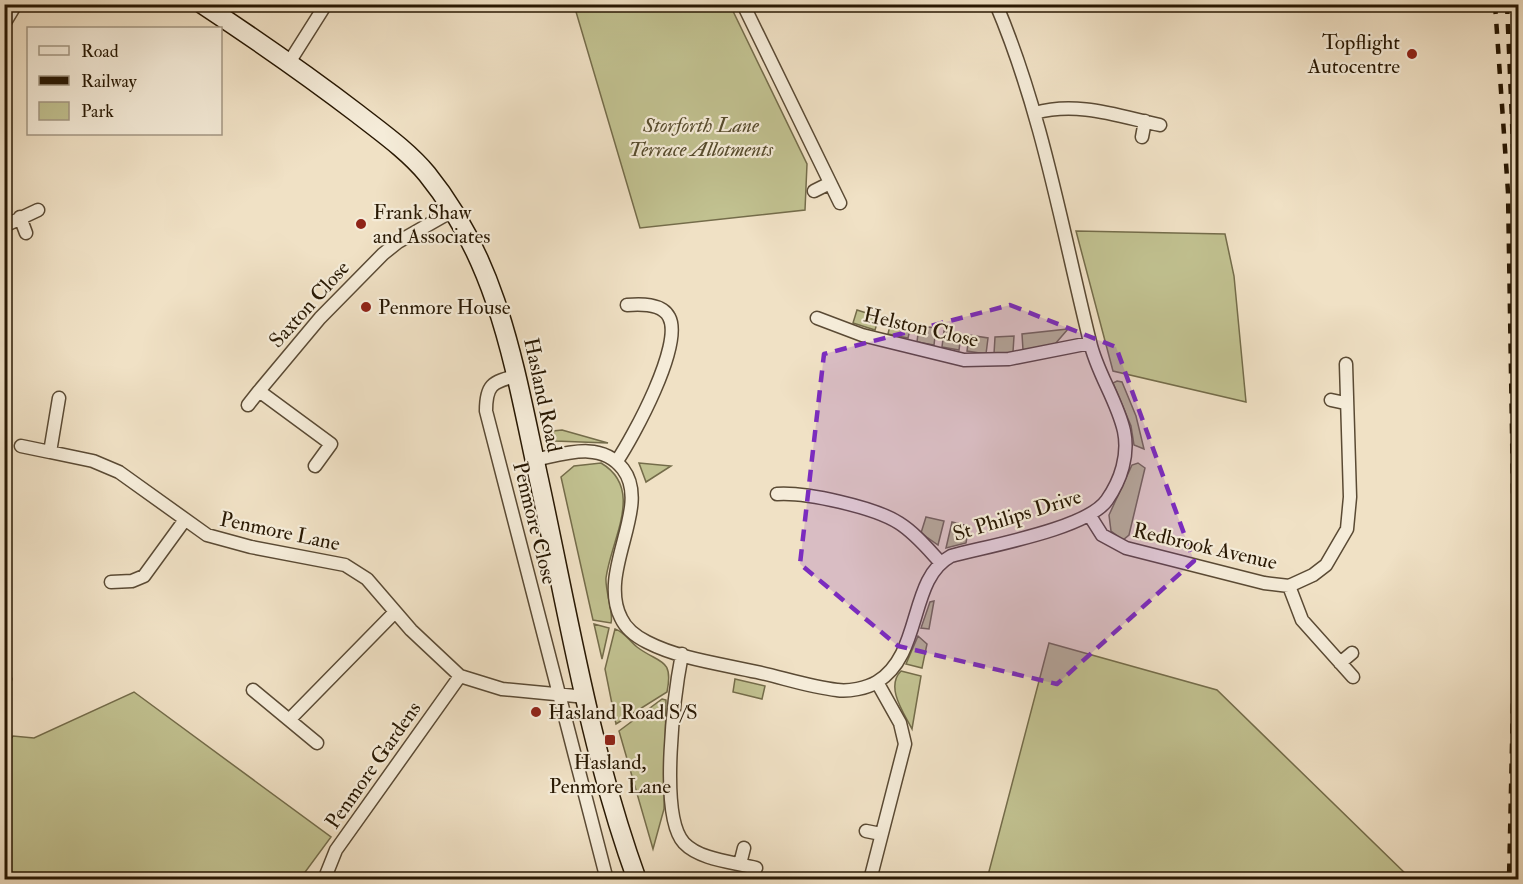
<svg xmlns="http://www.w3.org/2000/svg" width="1523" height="884" font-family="'IM FELL Double Pica',serif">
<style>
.green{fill:#c1c190;stroke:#746c4a;stroke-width:1.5}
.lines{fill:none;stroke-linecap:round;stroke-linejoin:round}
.street-casing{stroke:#5a4a34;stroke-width:15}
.secondary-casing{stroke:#281803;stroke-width:21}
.street{stroke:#f5ecd9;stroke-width:12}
.secondary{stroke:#f5ecd9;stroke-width:18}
.rail{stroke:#281803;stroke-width:4.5;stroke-dasharray:10 10;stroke-linecap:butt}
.marked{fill:#7b2cbf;fill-opacity:0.2;stroke:#7b2cbf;stroke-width:4.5;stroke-dasharray:12 8;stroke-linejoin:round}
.poi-dot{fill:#8f2418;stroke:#f5ecd9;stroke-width:2}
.labels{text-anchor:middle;stroke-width:4.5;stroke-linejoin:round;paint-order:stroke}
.poi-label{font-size:21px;fill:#281803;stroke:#f5ecd9;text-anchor:start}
.park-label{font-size:21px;font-style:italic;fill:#564b2d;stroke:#f5ecd9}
.street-label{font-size:21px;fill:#281803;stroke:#f5ecd9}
</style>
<rect width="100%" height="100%" fill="#f0e1c5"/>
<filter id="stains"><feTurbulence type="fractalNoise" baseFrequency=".00333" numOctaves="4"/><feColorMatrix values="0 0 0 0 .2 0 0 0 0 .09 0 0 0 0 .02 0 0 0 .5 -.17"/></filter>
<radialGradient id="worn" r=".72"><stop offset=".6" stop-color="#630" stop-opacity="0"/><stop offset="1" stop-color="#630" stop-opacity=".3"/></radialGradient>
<path class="green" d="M574,5H730L807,164L805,210L640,228Z
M1076,231L1225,234L1234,276L1246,402L1113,371Z
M857,310L879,317L875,330L853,323Z
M891,321L911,325L908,338L888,334Z
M919,326L936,328L934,345L917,342Z
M1068,329L1055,344L1023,350L1022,334Z
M944,331L961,334L959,350L942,347Z
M969,335L988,338L986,354L967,351Z
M1014,336L1013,352L994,354L995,337Z
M1117,381L1122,382L1136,416L1144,449L1134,445L1131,426L1113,383Z
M562,430L608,443L555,441L553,431Z
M601,463C645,489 611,539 606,578C605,591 614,614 611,623L593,620L561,477L574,466Z
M639,463L671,466L646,482Z
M1138,463L1145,468L1129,535L1123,540L1111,531L1109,515L1132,465Z
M926,517L944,521L938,545L921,533Z
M952,522L969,526L966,543L946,548Z
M934,601L929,629L921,628L930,602Z
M594,624L609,628L602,659Z
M615,629C625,632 629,641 637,647C659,664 674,657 667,692L616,724L605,669Z
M918,636L927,644L922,668L906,664Z
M1049,643L1217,690L1411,879H987Z
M901,671L921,676L912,729C904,713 885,687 901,671Z
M735,679L765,686L762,699L733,692Z
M134,692L331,837L300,879H5V746L13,736L34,738Z
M662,699L666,700L664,809L653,849L619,731Z"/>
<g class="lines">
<defs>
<path id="street" d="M743,4L840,203
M4,24L16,4
M290,61L326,4
M1035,113C1077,101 1118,116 1160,125
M1142,137L1145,121
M814,191L830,183
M20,217L26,233
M4,226L38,210
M817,318L862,335L964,360L1009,359L1090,343
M516,376C492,382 486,385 486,411L607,880
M59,398L50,452L93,461L119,472L207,535L251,547L345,565L367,579L411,630L460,676L502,689L586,697
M1331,400L1345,403
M248,405L259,391
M21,446L50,452
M534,460C564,454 601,440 623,469C652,507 597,571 621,618C626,629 637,637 647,642C680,659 722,664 757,672C784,678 810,687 837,690C848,692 867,688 877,682C923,654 908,579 951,556C987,546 1087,529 1107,500C1121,480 1129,455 1124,431C1117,400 1097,373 1090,342C1062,229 1042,112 996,4
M617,461C633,437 684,344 669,317C662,303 640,304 627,305
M315,466L331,444L259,391L320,318L383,254L398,242L454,210
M777,494C806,492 874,507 899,523C915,533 928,549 940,562
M1090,516L1102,535L1126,548L1264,583L1289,586L1313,575L1326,565L1347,529L1350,497L1346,364
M111,582L132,581L144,576L184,521
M1289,586L1302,620L1353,677
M682,654C675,690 658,815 684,843C700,860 734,862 756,868
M1340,663L1352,653
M4,679H5
M253,690L317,743
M290,719L395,612
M866,831L881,834
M740,864L744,848
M324,880L336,850L460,676
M870,880L905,744L900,723L877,682"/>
<path id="secondary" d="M202,4C255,39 307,75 358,114C381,132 408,151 427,174C500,264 515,371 539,480C568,613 590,751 637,880"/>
</defs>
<use href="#street" class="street-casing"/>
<use href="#secondary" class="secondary-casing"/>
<use href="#street" class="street"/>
<use href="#secondary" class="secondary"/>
<path class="rail" d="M1495,4L1508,192L1515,611L1509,880
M1507,4L1518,262
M1518,4V11"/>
</g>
<path class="marked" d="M1010,305L1116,347L1194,561L1057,684L898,646L800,564L824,354Z"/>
<g class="poi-dot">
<circle cx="1412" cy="54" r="6"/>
<circle cx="361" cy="224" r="6"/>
<circle cx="366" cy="307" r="6"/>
<circle cx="536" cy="712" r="6"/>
<rect x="604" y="734" width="12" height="12" rx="3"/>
</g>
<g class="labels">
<g class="poi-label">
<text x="1400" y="49" text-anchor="end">Topflight<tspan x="1400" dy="24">Autocentre</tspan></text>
<text x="373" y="219">Frank Shaw<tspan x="373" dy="24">and Associates</tspan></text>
<text x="378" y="314">Penmore House</text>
<text x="548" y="719">Hasland Road S/S</text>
<text x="610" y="769" text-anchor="middle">Hasland,<tspan x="610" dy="24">Penmore Lane</tspan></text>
</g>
<g class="park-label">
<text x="701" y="132">Storforth Lane<tspan x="701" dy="24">Terrace Allotments</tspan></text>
</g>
<g class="street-label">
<text transform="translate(309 304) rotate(-48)" y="7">Saxton Close</text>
<text transform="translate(921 327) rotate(13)" y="7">Helston Close</text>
<text transform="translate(543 395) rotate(78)" y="7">Hasland Road</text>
<text transform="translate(1017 515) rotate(-17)" y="7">St Philips Drive</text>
<text transform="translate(535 523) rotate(76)" y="7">Penmore Close</text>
<text transform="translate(280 531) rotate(12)" y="7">Penmore Lane</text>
<text transform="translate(1205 546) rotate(13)" y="7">Redbrook Avenue</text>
<text transform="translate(373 765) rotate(-55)" y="7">Penmore Gardens</text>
</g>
</g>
<rect width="1523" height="884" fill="none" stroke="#f0e1c5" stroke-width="24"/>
<rect x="6" y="6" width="1511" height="872" fill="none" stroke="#281803" stroke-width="3"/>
<rect x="12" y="12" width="1499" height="860" fill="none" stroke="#281803" stroke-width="1.5"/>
<rect x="27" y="27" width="195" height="108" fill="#f5ecd9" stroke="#a39783" stroke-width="1.5"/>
<rect x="39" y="46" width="30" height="9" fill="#f5ecd9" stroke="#a39783" stroke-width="1.5"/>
<text x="81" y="57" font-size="18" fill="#281803">Road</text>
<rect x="39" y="76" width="30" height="9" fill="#281803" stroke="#a39783" stroke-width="1.5"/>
<text x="81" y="87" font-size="18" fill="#281803">Railway</text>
<rect x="39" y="102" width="30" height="18" fill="#c1c190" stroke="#a39783" stroke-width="1.5"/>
<text x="81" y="117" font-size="18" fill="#281803">Park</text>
<rect width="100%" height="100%" filter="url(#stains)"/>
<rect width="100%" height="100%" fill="url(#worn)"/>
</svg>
